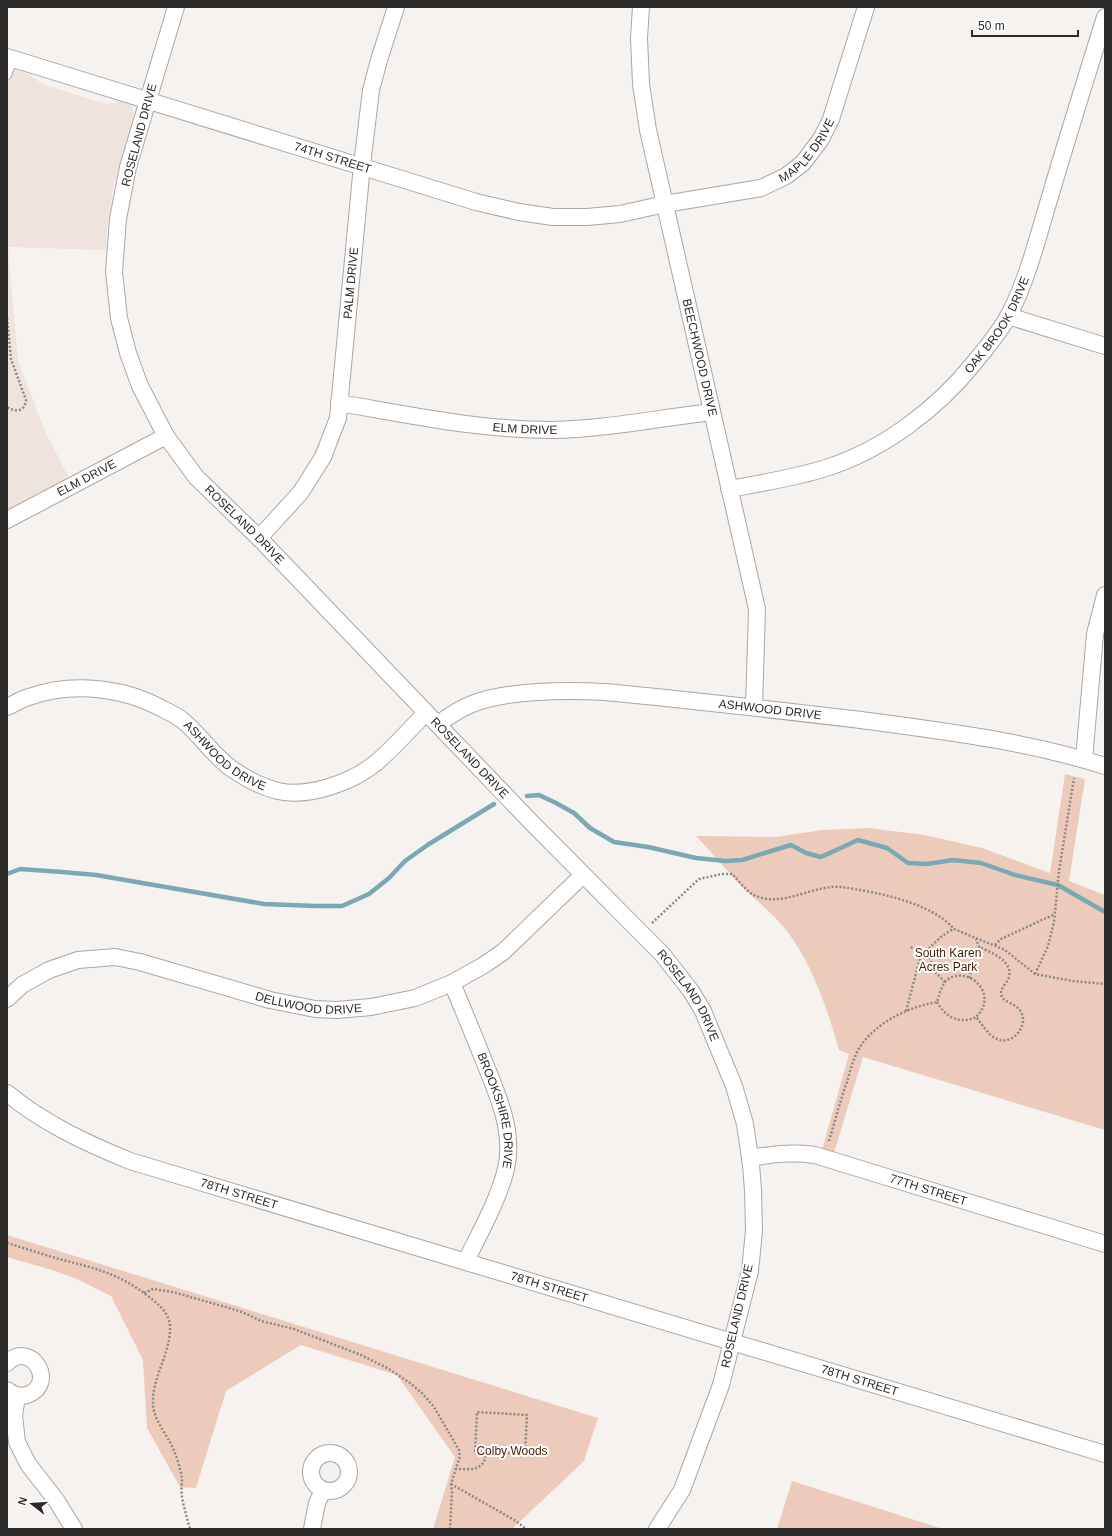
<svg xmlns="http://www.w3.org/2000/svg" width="1112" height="1536" font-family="Helvetica,sans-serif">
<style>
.built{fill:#efe3dd}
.green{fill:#edcbba}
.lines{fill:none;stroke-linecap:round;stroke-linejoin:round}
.stream{stroke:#7aa8b4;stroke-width:4.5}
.lane-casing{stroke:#aaa6a4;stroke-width:10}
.street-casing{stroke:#aaa6a4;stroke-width:18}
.path{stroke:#8b8887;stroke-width:2.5;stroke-dasharray:2 2;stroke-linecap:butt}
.lane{stroke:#fff;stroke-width:8}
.street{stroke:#fff;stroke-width:16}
.labels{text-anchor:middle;stroke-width:4;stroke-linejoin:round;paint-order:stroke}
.street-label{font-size:12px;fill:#2c2a29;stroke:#fff}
.park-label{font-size:12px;fill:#491b00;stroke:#fff}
</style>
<rect width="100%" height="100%" fill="#f6f2f0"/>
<path class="built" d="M7,66L29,74L42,84L106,104L120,102L129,104L132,107L134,115L113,188L107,229L106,250L8,247L18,361L46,433L69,478L7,513Z"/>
<path class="green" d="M1065,774L1085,779L1069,881L1105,895V1130L863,1057L834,1153L822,1150L849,1054L839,1050C827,1009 816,974 792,938C779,919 760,904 743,888C727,871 712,853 696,836L776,837L822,830L868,828L925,835L982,848L1050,873Z
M7,1235L598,1418L584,1461L512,1529H433L455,1457L397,1375L301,1345L226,1391L196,1488L180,1487L147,1428L143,1360L111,1296L77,1279L52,1270L7,1257Z
M792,1481L943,1529H777Z"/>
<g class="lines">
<path class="stream" d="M527,796L539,795L556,803L574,813L590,828L614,842L648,847L696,858L726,861L742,860L791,845L806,853L821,857L858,840L887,848L908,863L927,864L953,860L981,863L1015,875L1058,885L1105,912
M7,874L20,869L62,872L96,875L264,904L316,906H342L369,894L389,878L405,861L429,844L494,804"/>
<defs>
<path id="lane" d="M7,75L13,59"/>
<g id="street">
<path id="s1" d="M176,7L128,167L118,219L114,272L119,318L128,353L140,386L166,436L196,477L259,538L531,822L662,954L691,991L703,1011L734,1086L745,1124L751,1165L753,1190L754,1231L750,1271L721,1385L682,1490L657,1529"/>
<path id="s2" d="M641,7L639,38L641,84L648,130L757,609L754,707"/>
<path id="s3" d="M7,57L476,202L519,212L553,217H587L620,214L665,204L761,188L786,176L803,163L821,139L831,119L866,7"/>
<path d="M1008,316L1105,346"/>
<path id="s4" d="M339,403C410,415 480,430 552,430C605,429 659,418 712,412"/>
<path id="s5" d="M729,489C762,483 794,478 826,468C883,450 937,409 974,363C986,348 1000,332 1009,315C1029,276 1039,232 1052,190C1069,132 1087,75 1105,17"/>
<path id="s6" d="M7,520L166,436"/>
<path id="s7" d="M259,538L301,492L323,457L338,418L362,165L371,90L379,60L396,7"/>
<path id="s8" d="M7,707C14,704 21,699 29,697C71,682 122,687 161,708C168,712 176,715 182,720C200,734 212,755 232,769C245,778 262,787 278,791C309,798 353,782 377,762C394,747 410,729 426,713"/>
<path id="s9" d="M438,724C449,716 459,709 472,704C507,690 567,690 605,692C690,700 776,710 861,720C943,731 1026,741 1105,766"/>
<path d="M1084,759L1095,634L1105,595"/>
<path id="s10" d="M452,983C462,1007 472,1031 482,1056C496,1092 515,1129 506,1169C498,1201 480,1232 466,1261"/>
<path id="s11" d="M7,999L22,985L49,970L78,960L115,957L140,962L270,1000L315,1009L337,1010L371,1007L415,998L452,983L484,965L503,952L583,875"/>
<path id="s12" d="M7,1093C43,1123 86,1143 130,1161L1105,1454"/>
<path id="s13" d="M750,1158C774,1154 791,1152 815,1155L1105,1244"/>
<path d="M7,1363C31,1339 58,1384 27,1395C20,1397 13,1395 7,1390"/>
<path d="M17,1396L14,1416L17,1442L28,1464L56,1500L74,1529"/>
<circle cx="330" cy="1472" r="19"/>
<path d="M312,1529L317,1503L323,1490"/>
</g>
</defs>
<use href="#lane" class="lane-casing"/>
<use href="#street" class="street-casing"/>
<path class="path" d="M7,318L11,359L26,400C25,411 16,413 7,407
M652,923L699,879L722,874H732C738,880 745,889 752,894C781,910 812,884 842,887C875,892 931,902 954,929L1005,950L1035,974L1073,981L1105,984
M995,945L1001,939L1055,914
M1035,974L1048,946L1054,922L1059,871L1074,778
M969,978L979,947L976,939
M945,982L934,971L927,950L942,936L953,929
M937,1002C945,1017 960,1025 976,1017
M906,1011L922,951L910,947
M829,1141C835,1121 840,1101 847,1082C850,1071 853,1060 858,1050C874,1023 908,1007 937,1002C939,996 941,986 946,981C965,963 1001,993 976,1017C982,1024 988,1035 997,1039C1012,1046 1029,1026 1021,1012C1017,1004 1004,1002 1002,997C998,989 1007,984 1009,977C1013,960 990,952 979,947
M7,1243C24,1248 42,1254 59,1259C94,1268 118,1273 148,1296C158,1304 169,1312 170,1326C171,1353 152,1377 153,1403C153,1418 164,1431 171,1444C176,1454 180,1467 182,1478C182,1484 181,1491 182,1497C184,1508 187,1518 190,1529
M144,1293L153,1289L173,1292L229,1308L242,1312L261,1321L294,1329L361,1355L389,1369L410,1383L423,1394L434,1407L459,1450L460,1456L451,1484L452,1492L450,1529
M455,1469C471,1469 485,1472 486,1452L475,1451L477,1412L527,1415L525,1454L486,1452
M451,1484L516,1521L526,1529"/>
<use href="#lane" class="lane"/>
<use href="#street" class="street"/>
</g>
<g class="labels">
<g class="street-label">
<text transform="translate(139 135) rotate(-75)" y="4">ROSELAND DRIVE</text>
<text dy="4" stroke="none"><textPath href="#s3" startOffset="841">MAPLE DRIVE</textPath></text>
<text dy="4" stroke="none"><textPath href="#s3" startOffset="341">74TH STREET</textPath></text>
<text dy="4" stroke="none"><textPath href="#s7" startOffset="281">PALM DRIVE</textPath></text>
<text dy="4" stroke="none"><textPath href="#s5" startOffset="328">OAK BROOK DRIVE</textPath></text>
<text dy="4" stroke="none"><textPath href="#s2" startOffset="357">BEECHWOOD DRIVE</textPath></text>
<text dy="4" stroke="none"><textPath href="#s4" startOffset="188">ELM DRIVE</textPath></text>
<text dy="4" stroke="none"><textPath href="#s6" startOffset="90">ELM DRIVE</textPath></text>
<text dy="4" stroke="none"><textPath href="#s1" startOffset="566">ROSELAND DRIVE</textPath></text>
<text dy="4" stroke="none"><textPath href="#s9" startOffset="340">ASHWOOD DRIVE</textPath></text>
<text dy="4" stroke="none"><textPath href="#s8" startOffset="241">ASHWOOD DRIVE</textPath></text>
<text dy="4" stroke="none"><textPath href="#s1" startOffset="890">ROSELAND DRIVE</textPath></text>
<text dy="4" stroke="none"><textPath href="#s1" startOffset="1214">ROSELAND DRIVE</textPath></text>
<text dy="4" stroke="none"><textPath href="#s11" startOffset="319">DELLWOOD DRIVE</textPath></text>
<text dy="4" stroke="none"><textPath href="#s10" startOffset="136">BROOKSHIRE DRIVE</textPath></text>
<text dy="4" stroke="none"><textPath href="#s13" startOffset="184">77TH STREET</textPath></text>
<text dy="4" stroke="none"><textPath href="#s12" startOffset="255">78TH STREET</textPath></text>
<text dy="4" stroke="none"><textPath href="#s12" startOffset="579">78TH STREET</textPath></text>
<text transform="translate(737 1316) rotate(-77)" y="4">ROSELAND DRIVE</text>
<text dy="4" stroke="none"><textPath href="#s12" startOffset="903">78TH STREET</textPath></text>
</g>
<g class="park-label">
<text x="948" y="957">South Karen<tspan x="948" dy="14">Acres Park</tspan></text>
<text x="512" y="1455">Colby Woods</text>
</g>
</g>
<rect width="1112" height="1536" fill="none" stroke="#2c2a29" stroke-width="16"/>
<g transform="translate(32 1504) rotate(287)" stroke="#ffffff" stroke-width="3" paint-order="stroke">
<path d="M0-3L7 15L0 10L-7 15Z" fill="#2c2a29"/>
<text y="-6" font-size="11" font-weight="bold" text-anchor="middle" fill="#2c2a29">N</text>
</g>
<path d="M972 30v6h106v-6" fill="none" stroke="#2c2a29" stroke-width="2"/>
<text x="978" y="30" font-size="12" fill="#2c2a29" stroke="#ffffff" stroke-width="3" paint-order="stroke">50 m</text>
</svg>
